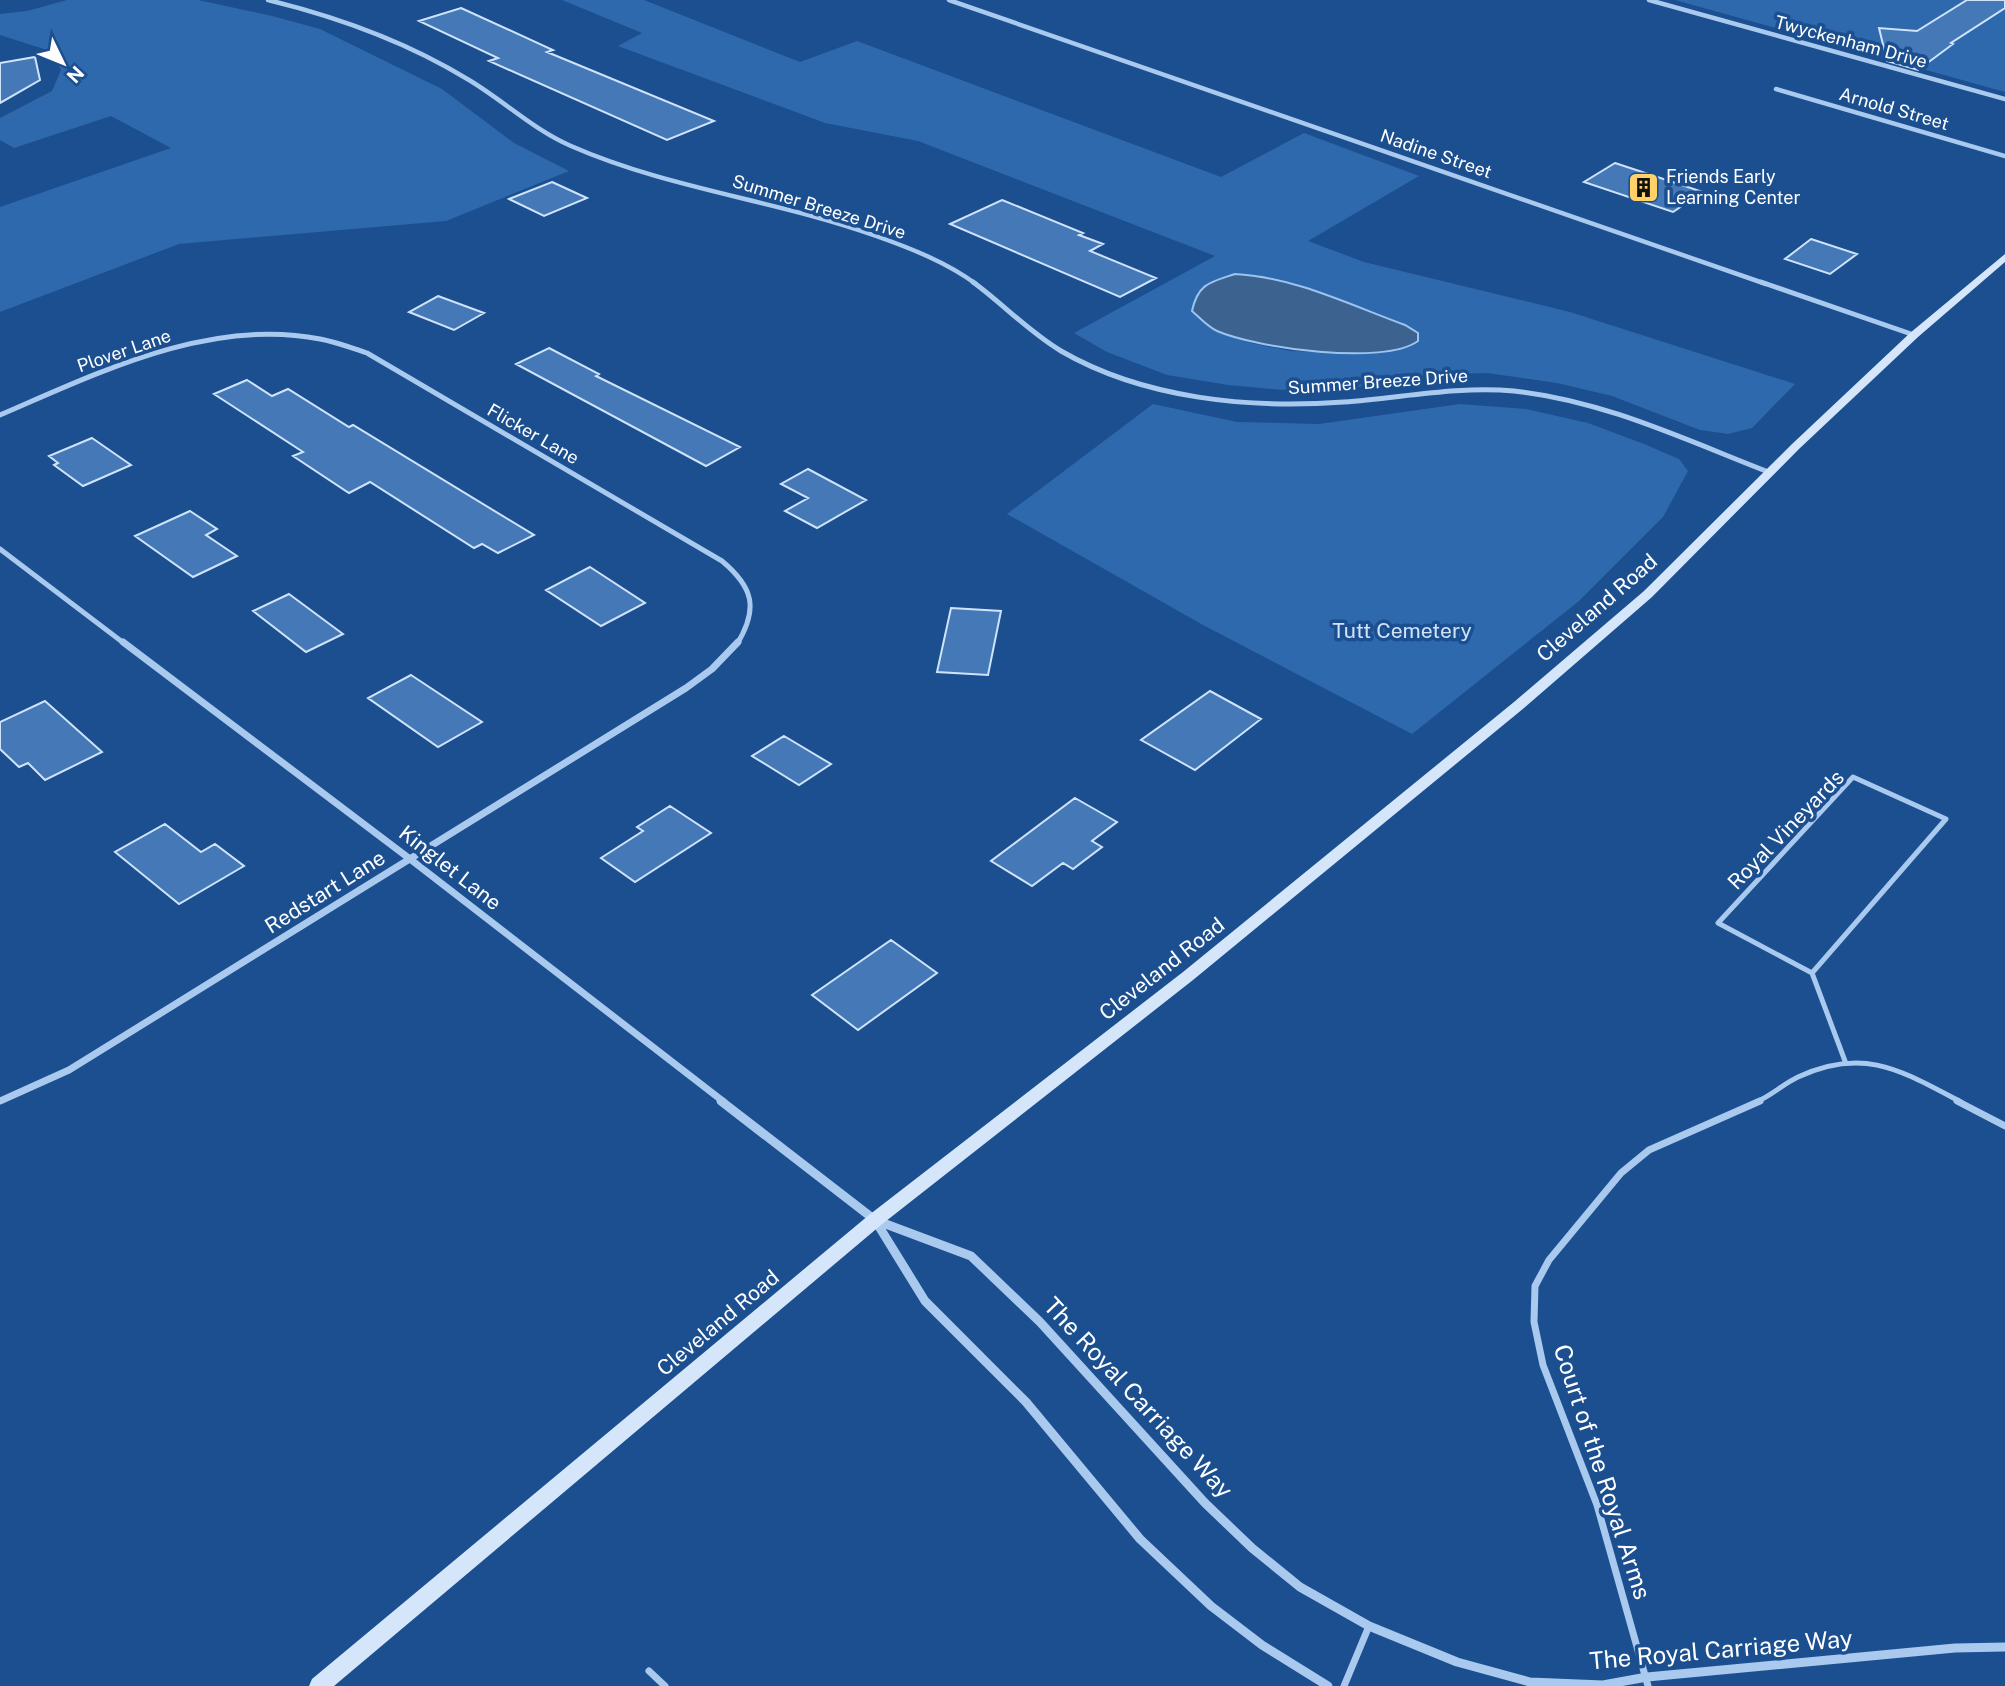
<svg xmlns="http://www.w3.org/2000/svg" width="2005" height="1686" font-family="'Public Sans',sans-serif">
<style>
.green{fill:#2e69ad;fill-rule:evenodd}
.water{fill:#3c6290;stroke:#9cc4f0;stroke-width:2}
.building{fill:#4478b7;stroke:#cfe3fa;stroke-width:2}
.lines{fill:none;stroke-linecap:round;stroke-linejoin:round}
.service-far1{stroke:#a9c9ee;stroke-width:5}
.service{stroke:#a9c9ee;stroke-width:7}
.minor-far3{stroke:#a9c9ee;stroke-width:4.5}
.minor-far2{stroke:#a9c9ee;stroke-width:5}
.minor-far1{stroke:#a9c9ee;stroke-width:7}
.minor{stroke:#a9c9ee;stroke-width:9}
.secondary{fill:#d6e6fa;fill-rule:evenodd}
.labels{text-anchor:middle;stroke-width:7;stroke-linejoin:round;paint-order:stroke}
.far-street-label{font-size:18px;fill:#fff;stroke:#1b4f8f}
.far-poi-label{font-size:18px;fill:#fff;stroke:#1b4f8f;text-anchor:start}
.street-label{font-size:21px;fill:#fff;stroke:#1b4f8f}
.park-label{font-size:21px;fill:#cfe3fa;stroke:#1b4f8f}
.near-street-label{font-size:24px;fill:#fff;stroke:#1b4f8f}
</style>
<rect width="100%" height="100%" fill="#1b4f8f"/>
<path class="green" d="M67,0H198L272,16L320,29L442,89L514,143L569,171L446,221L179,244L0,312V207L171,148L111,116L14,148L0,140V118L52,91L61,70L50,51L0,35V14L27,11Z
M562,0H644L800,62L857,41L1221,177L1304,133L1419,176L1308,241L1364,262L1570,312L1795,384L1752,428L1728,434L1700,430L1612,396L1557,383L1487,373L1426,375L1346,389L1284,390L1228,385L1167,375L1107,352L1074,333L1215,256L918,141L825,123L618,46L642,33ZM1256,275L1290,283L1405,325L1363,353L1291,351L1251,343L1214,330L1192,311Z
M1675,0H2005V92Z
M1153,404L1237,422L1319,424L1460,404L1526,409L1588,423L1644,444L1679,459L1688,471L1663,517L1579,601L1412,734L1203,625L1007,514Z"/>
<path class="water" d="M1235,274C1294,277 1350,305 1405,325L1418,333V341C1384,366 1256,348 1217,331C1208,327 1200,318 1192,311C1198,283 1211,282 1235,274Z"/>
<path class="building" d="M1967,0H2005V8L1951,43L1953,44L1918,70L1887,61L1879,28L1917,31Z
M461,8L553,50L547,52L714,121L667,140L489,61L498,58L419,21Z
M35,57L40,80L0,103V63Z
M1615,163L1703,192L1673,212L1584,182Z
M552,182L587,198L544,216L509,199Z
M1002,200L1083,233L1079,235L1103,244L1090,251L1156,278L1120,297L950,224Z
M1811,239L1857,254L1830,274L1785,259Z
M438,296L484,313L454,330L409,312Z
M549,348L599,374L596,376L740,447L706,466L516,364Z
M247,380L272,396L288,389L349,427L353,425L534,535L498,553L482,544L474,548L370,482L349,493L293,456L303,452L214,394Z
M92,438L131,465L83,486L54,465L58,463L49,456Z
M808,469L866,500L817,528L785,511L808,498L781,484Z
M190,511L217,529L206,535L237,556L193,577L135,536Z
M590,567L645,603L601,626L546,590Z
M289,594L343,634L306,652L253,611Z
M951,608L1001,611L988,675L937,672Z
M411,675L482,722L438,747L368,698Z
M1210,691L1261,719L1195,770L1141,740Z
M45,701L102,752L45,780L28,763L19,767L0,749V722Z
M784,736L831,764L799,785L752,756Z
M1075,798L1117,822L1092,841L1102,847L1073,869L1063,863L1032,886L991,861Z
M670,806L711,833L635,882L601,858L643,831L637,827Z
M165,824L201,852L215,844L244,866L179,904L115,852Z
M891,940L937,973L858,1030L812,995Z"/>
<g class="lines">
<path class="service-far1" d="M1853,777L1946,819L1812,973L1718,923Z
M1812,973L1845,1061
M1756,1102C1771,1096 1783,1084 1798,1077C1864,1046 1902,1071 1961,1102"/>
<path class="service" d="M1957,1101L2005,1126
M649,1671L665,1686
M1344,1686L1369,1626
M1648,1686L1597,1505L1543,1365L1534,1322L1535,1286L1549,1260L1621,1173L1649,1150L1760,1101"/>
<path class="minor-far3" d="M268,0C338,17 407,42 469,80C504,101 534,130 571,146C669,189 776,200 876,236C910,248 946,262 976,284
M949,0L1766,284
M1649,0L2005,99
M1776,89L2005,156"/>
<path class="minor-far2" d="M973,282C1003,304 1029,332 1061,351C1144,399 1250,409 1344,402C1401,398 1456,386 1514,391C1603,400 1688,441 1771,473
M1761,282L1914,335
M0,415C98,373 210,317 320,339C336,342 352,348 367,353L722,561C753,587 759,608 737,644
M0,549L125,644"/>
<path class="minor-far1" d="M123,642L410,859L724,1102
M0,1101L69,1070L686,688L712,669L738,642"/>
<path class="minor" d="M721,1101L875,1220L971,1256L1040,1322L1205,1503L1252,1548L1300,1587L1369,1626L1457,1662L1530,1682L1603,1685L1647,1677L1955,1648L2005,1647
M875,1220L925,1301L1026,1402L1140,1539L1211,1606L1262,1645L1328,1686"/>
<path class="secondary" d="M2005,254V262L1918,337L1799,449L1652,597L1524,708L1193,980L881,1225L334,1686H309L312,1679L869,1215L1183,972L1514,702L1644,591L1791,445L1910,333Z"/>
</g>
<defs>
<symbol id="building-square" viewBox="-11 -11 22 22"><rect x="-9" y="-9" width="18" height="18" rx="4" fill="#ffd166" stroke="#1b4f8f"/><path d="M-4-6H4V6H1V3H-1V6H-4ZM-2.5-4.3h1.7v1.8h-1.7ZM.8-4.3h1.7v1.8H.8ZM-2.5-1h1.7V.8h-1.7ZM.8-1h1.7V.8H.8Z" fill="#111"/></symbol>
</defs>
<g fill-rule="evenodd">
<use href="#building-square" x="1626" y="170" width="35" height="35"/>
</g>
<g class="labels">
<g class="far-street-label">
<text transform="translate(1851 42) rotate(15)" y="6">Twyckenham Drive</text>
<text transform="translate(1894 109) rotate(16)" y="6">Arnold Street</text>
<text transform="translate(1436 154) rotate(19)" y="6">Nadine Street</text>
<text transform="translate(819 207) rotate(17)" y="6">Summer Breeze Drive</text>
<text transform="translate(124 351) rotate(-19)" y="6">Plover Lane</text>
<text transform="translate(1378 382) rotate(-4)" y="6">Summer Breeze Drive</text>
<text transform="translate(533 434) rotate(30)" y="6">Flicker Lane</text>
</g>
<g class="far-poi-label">
<text x="1666" y="183">Friends Early<tspan x="1666" dy="21">Learning Center</tspan></text>
</g>
<g class="street-label">
<text transform="translate(1597 608) rotate(-41)" y="7">Cleveland Road</text>
<text transform="translate(1786 830) rotate(-46)" y="7">Royal Vineyards</text>
<text transform="translate(450 868) rotate(38)" y="7">Kinglet Lane</text>
<text transform="translate(325 892) rotate(-32)" y="7">Redstart Lane</text>
<text transform="translate(1162 969) rotate(-38)" y="7">Cleveland Road</text>
<text transform="translate(718 1323) rotate(-40)" y="7">Cleveland Road</text>
</g>
<g class="park-label">
<text x="1402" y="638">Tutt Cemetery</text>
</g>
<g class="near-street-label">
<text transform="translate(1138 1398) rotate(47)" y="8">The Royal Carriage Way</text>
<text transform="translate(1602 1472) rotate(72)" y="8">Court of the Royal Arms</text>
<text transform="translate(1721 1650) rotate(-5)" y="8">The Royal Carriage Way</text>
</g>
</g>
<g transform="translate(63 63) rotate(133)" stroke="#1b4f8f" stroke-width="5" paint-order="stroke">
<path d="M0-5L12 26L0 18L-12 26Z" fill="#ffffff"/>
<text y="-10" font-size="19" font-weight="bold" text-anchor="middle" fill="#ffffff">N</text>
</g>
</svg>
